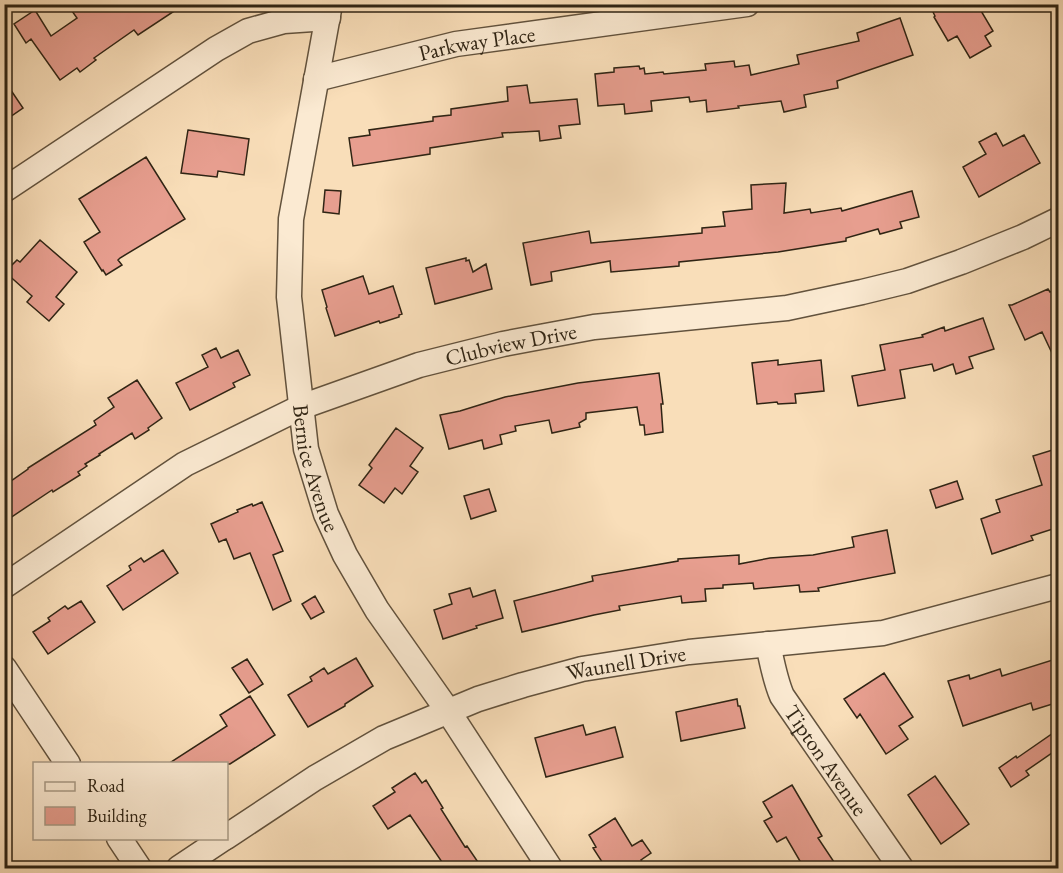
<svg xmlns="http://www.w3.org/2000/svg" width="1063" height="873" font-family="'EB Garamond',serif">
<style>
.building{fill:#e79e8f;stroke:#2f2414;stroke-width:1.5}
.lines{fill:none;stroke-linecap:round;stroke-linejoin:round}
.minor-casing{stroke:#62523d;stroke-width:27}
.minor{stroke:#fbead2;stroke-width:24}
.labels{text-anchor:middle;stroke-width:4.5;stroke-linejoin:round;paint-order:stroke}
.street-label{font-size:22px;fill:#2f2414;stroke:#fbead2}
</style>
<rect width="100%" height="100%" fill="#f9deb9"/>
<filter id="stains"><feTurbulence type="fractalNoise" baseFrequency=".00333" numOctaves="4"/><feColorMatrix values="0 0 0 0 .2 0 0 0 0 .09 0 0 0 0 .02 0 0 0 .5 -.17"/></filter>
<radialGradient id="worn" r=".72"><stop offset=".6" stop-color="#630" stop-opacity="0"/><stop offset="1" stop-color="#630" stop-opacity=".3"/></radialGradient>
<path class="building" d="M67,4H185L138,35L134,30L94,58L96,60L80,72L77,68L60,80L31,39L26,43L14,24L35,10L51,36L77,18Z
M929,4H977L993,31L985,36L991,46L970,58L957,36L948,41L934,17L935,16Z
M900,18L913,55L837,81L838,88L804,95L806,107L784,112L781,101L738,106L739,108L707,112L706,100L690,102L689,97L651,101L652,111L625,114L624,104L598,106L595,74L614,72V68L639,66L640,69L644,68L645,74L663,72L664,74L706,70L705,64L734,61L735,67L749,65L751,75L799,64L797,55L859,41L857,33Z
M4,80L23,108L4,121Z
M527,85L530,103L577,99L580,124L559,126L561,138L540,141L539,131L502,133L503,137L430,148V154L353,166L349,138L370,135L369,130L433,121V117L451,115V109L508,101L507,87Z
M188,130L249,139L244,175L218,171L217,177L181,173Z
M996,133L1003,146L1024,135L1040,163L979,197L963,167L986,154L979,142Z
M146,157L185,219L120,258L118,260L122,265L106,275L103,270L102,271L84,242L100,232L79,199Z
M786,183L784,213L810,209L811,213L841,208L842,211L912,191L919,217L900,222L902,228L880,234L878,229L846,238V241L778,252L679,262V266L611,272L610,261L551,272L552,281L531,285L523,243L589,231L591,243L702,233V228L725,226L723,212L752,209L751,185Z
M325,190L341,191L339,214L323,212Z
M40,240L77,272L56,297L64,304L49,321L27,302L32,296L5,272L17,260L20,262Z
M466,258V261L469,260L473,272L486,264L492,289L435,304L426,268Z
M363,276L369,294L393,286L402,314L399,315V317L380,323L379,321L335,336L326,308L327,307L322,290Z
M1059,288V368L1042,332L1025,340L1009,305H1012L1048,289L1050,292Z
M983,318L994,349L969,357L973,368L956,374L953,364L934,371L932,364L900,370L905,398L858,406L852,376L885,370L880,345L923,337L922,335L944,327L945,331Z
M216,348L221,358L238,350L250,375L233,383L235,387L190,410L176,383L208,367L202,355Z
M778,360V365L821,360L824,391L795,394L796,403L778,404L777,402L757,404L752,363Z
M659,373L663,404H661L663,432L645,435L644,425H640L637,407L586,413V419L579,423L580,427L552,433L549,420L515,426L516,431L500,435L502,444L484,449L482,440L449,449L440,415L460,411L505,397L578,383Z
M137,380L162,418L148,428L149,430L135,439L132,433L99,454L100,455L85,464L87,466L78,472L80,475L53,492L52,490L4,522V486L28,469V468L96,425L94,421L114,407L108,398Z
M396,428L423,448L410,466L418,472L402,494L395,488L384,503L359,485L372,468L369,465Z
M1059,448V527L1031,536L1033,540L992,554L981,519L1000,512L996,500L1042,485L1033,456Z
M957,481L963,499L936,508L930,490Z
M489,489L496,511L471,519L464,496Z
M262,502L283,551L273,555L291,601L273,610L250,553L234,559L226,539L219,542L211,524L238,512L237,510L252,504L253,506Z
M887,530L895,573L818,588L819,591L800,592L799,585L754,589L753,583L723,585V588L705,589L706,601L682,603L681,596L619,606L620,610L594,615L522,632L514,601L593,581L592,576L678,561V559L739,555V564L770,558L813,555L854,547L852,537Z
M163,550L178,573L123,610L107,586L131,570L129,566L141,558L144,562Z
M470,588L473,597L495,590L503,618L476,626L477,628L443,639L434,610L452,604L449,594Z
M315,596L324,612L311,619L302,604Z
M81,601L95,622L48,654L33,632L50,621L48,618L65,606L68,609Z
M356,658L373,686L345,704V706L308,727L288,695L312,681L310,677L324,668L328,674Z
M1059,658V702L1033,710L1031,703L963,726L948,681L969,675L970,679L1000,669L1002,676Z
M247,659L263,684L249,693L232,668Z
M884,673L913,717L899,726L908,739L886,754L860,714L857,718L844,699Z
M250,696L275,735L230,764H168L227,726L220,715Z
M737,699L738,706H740L745,728L681,741L676,712Z
M583,725L586,735L615,727L623,757L546,777L535,738Z
M1059,729V748L1026,771L1029,775L1011,787L999,768L1016,756L1017,758Z
M415,773L422,783L426,780L443,808L441,809L465,847L467,846L482,868H446L410,815L388,829L373,806L395,792L392,788Z
M935,776L969,824L941,844L908,795Z
M792,785L822,836L818,838L838,868H804L786,837L777,842L764,821L772,817L763,802Z
M615,818L632,846L642,840L651,853L641,860L646,868H606L593,848L596,847L589,835Z"/>
<g class="lines">
<defs>
<g id="minor">
<path id="s1" d="M330,4L291,219L289,297L306,449L326,514L345,555L377,610L448,711L550,868"/>
<path id="s2" d="M316,79L456,44L747,4"/>
<path d="M4,190L216,49L248,31L284,21L328,18"/>
<path id="s3" d="M4,586L185,464L301,407L419,365L503,344L594,327L787,308L862,292L907,281L961,262L1023,237L1058,220"/>
<path id="s4" d="M768,644C772,662 775,680 782,696L901,868"/>
<path d="M4,668L68,764"/>
<path id="s5" d="M226,837L315,778L384,738L478,699L523,685L582,669L689,652L883,633L1058,586"/>
<path d="M119,838L139,868"/>
<path d="M179,868L224,838"/>
</g>
</defs>
<use href="#minor" class="minor-casing"/>
<use href="#minor" class="minor"/>
</g>
<g class="labels">
<g class="street-label">
<text dy="8" stroke="none"><textPath href="#s2" startOffset="165">Parkway Place</textPath></text>
<text dy="8" stroke="none"><textPath href="#s3" startOffset="567">Clubview Drive</textPath></text>
<text dy="8" stroke="none"><textPath href="#s1" startOffset="470">Bernice Avenue</textPath></text>
<text dy="8" stroke="none"><textPath href="#s5" startOffset="441">Waunell Drive</textPath></text>
<text dy="8" stroke="none"><textPath href="#s4" startOffset="132">Tipton Avenue</textPath></text>
</g>
</g>
<rect width="1063" height="873" fill="none" stroke="#f9deb9" stroke-width="24"/>
<rect x="6" y="6" width="1051" height="861" fill="none" stroke="#2f2414" stroke-width="3"/>
<rect x="12" y="12" width="1039" height="849" fill="none" stroke="#2f2414" stroke-width="1.5"/>
<rect x="33" y="762" width="195" height="78" fill="#fbead2" stroke="#a99b86" stroke-width="1.5"/>
<rect x="45" y="782" width="30" height="9" fill="#fbead2" stroke="#a99b86" stroke-width="1.5"/>
<text x="87" y="792" font-size="18" fill="#2f2414">Road</text>
<rect x="45" y="807" width="30" height="18" fill="#e79e8f" stroke="#a99b86" stroke-width="1.5"/>
<text x="87" y="822" font-size="18" fill="#2f2414">Building</text>
<rect width="100%" height="100%" filter="url(#stains)"/>
<rect width="100%" height="100%" fill="url(#worn)"/>
</svg>
